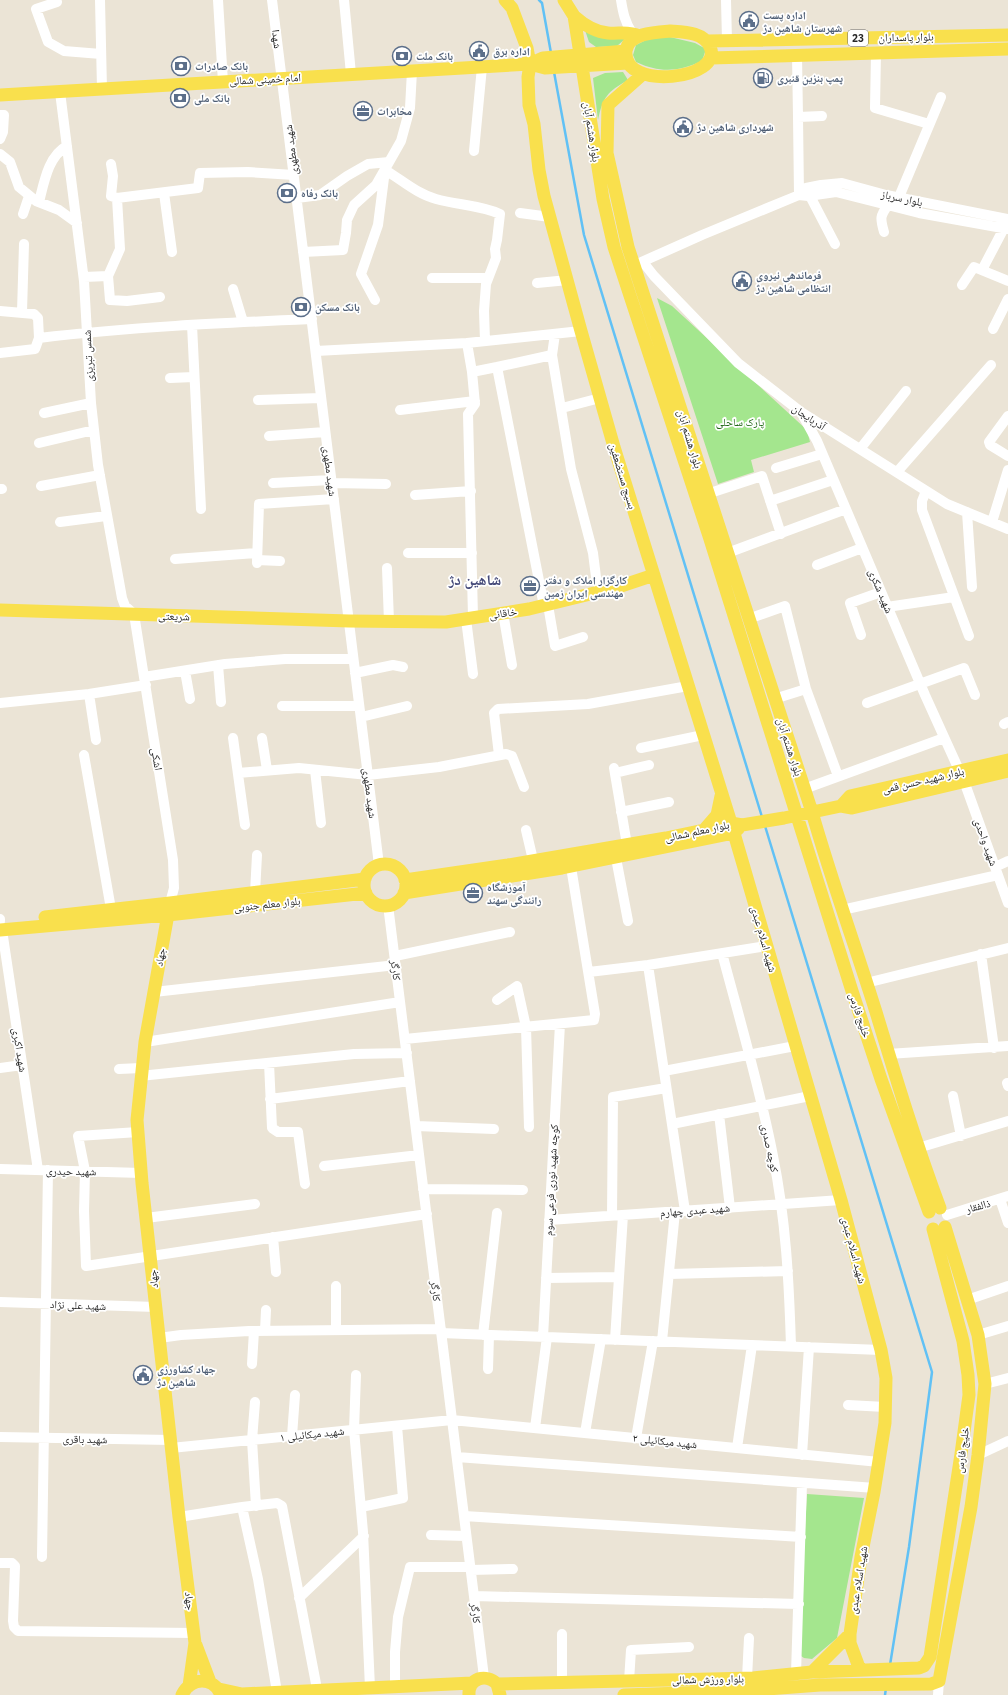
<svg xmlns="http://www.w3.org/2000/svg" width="1008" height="1695" font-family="'IBM Plex Sans','Noto Naskh Arabic',sans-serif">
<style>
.green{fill:#a4e68e}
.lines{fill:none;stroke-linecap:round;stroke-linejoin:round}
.stream{stroke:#61c1f5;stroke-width:2.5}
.minor{stroke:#fff;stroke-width:10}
.major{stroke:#f9e04d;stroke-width:13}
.labels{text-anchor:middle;stroke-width:3.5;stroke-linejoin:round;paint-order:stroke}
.shield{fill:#fff;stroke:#686868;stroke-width:1}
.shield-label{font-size:10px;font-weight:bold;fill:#272727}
.service-label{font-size:11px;font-weight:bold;fill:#4e5e75;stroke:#fff;text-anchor:start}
.street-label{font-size:11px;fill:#272727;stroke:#fff}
.park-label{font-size:11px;fill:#1e6614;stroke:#fff}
.district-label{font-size:15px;font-weight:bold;fill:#454a79;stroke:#fff}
</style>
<rect width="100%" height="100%" fill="#ebe4d6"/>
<path class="green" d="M585,30L625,39L617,46L596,47L589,42Z
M670,37L695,43L706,49L702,61C678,72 660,73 636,62L633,55L636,45L650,38Z
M623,72L628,80C607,92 603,97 598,120L593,78L605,73Z
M657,298L672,306L807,430L810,442L751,460L754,472L718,484Z
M807,1494L864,1498L837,1638L812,1659L804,1658L798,1654Z"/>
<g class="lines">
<path class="stream" d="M539,0L542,3L551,53
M554,72L584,235L762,817
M765,826L932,1372L909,1547L890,1665
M885,1695L886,1688"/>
<path class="minor" d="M100,0L102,89
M218,0L223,82
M272,0L379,865
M344,0L351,74
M621,0C623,13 625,22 632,33
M726,0L727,41
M57,2L36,9L48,42L64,51L101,54
M876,53L875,108L929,124
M797,55L798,117L822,116
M60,92L84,281L91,403L98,465L122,598L125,606L134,614L173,860L174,888L170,903
M0,115H4L3,132L0,139
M798,117L799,195
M474,151L482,67
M0,154L10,162L19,187L36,201L59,210L77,223
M111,164L113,176L111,196L117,198L198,188L200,173L248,172L294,175
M164,193L172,252
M799,195L808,196L836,192L919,213L1008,229
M810,196L835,244
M899,197L941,97
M297,198L320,195L347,176L368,164L389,162
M39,202C44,183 48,156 67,146
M520,213L550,217
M23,214L29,196
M884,232C880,218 880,216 888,205
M303,252L343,250L346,233L347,220L354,205L376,185L401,141L410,108L412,71
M643,262L654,276L738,363L801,412L947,504L1008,529
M637,264L702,235L799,195L806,188L821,185L842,183L886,195L1008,219
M982,270L1004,228
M108,276L110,300L127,301L160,297
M84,277L108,276L120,249L117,198
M432,278H488
M537,283L568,280
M962,285L974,267L1008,281
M233,289L243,322
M375,300L361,274L378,225L385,170C402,180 417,194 436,199C457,205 480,205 500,214L497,240L495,249L496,258L486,284L484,311L485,341
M0,311L34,314L38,318L39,338C130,327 221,323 312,319
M22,312L24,244
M192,325L201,509
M993,329L1008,299
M555,334L552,355L571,469L593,553L596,577L601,591
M467,343L472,372L475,404L468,414L473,617
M316,351L467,343L581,331
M0,353L35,349L39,338
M497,367L552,355
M472,372L497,367L544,606
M170,378L194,377
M258,400L321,398
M562,408L600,398
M400,410L475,401
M801,412L817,441L925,695L964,781L1008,903
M44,413L91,403
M1008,416L989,442L990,445L1008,456
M269,436L325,432
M39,443L94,430
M860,449L906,391
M776,468L822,454
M897,472L991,365
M273,483L331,480
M332,483L386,484
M41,486L100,475
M0,489H2
M926,491L922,501V510L969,636
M707,494L762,476L781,534
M415,495L471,491
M770,501L833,480
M967,512L972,587
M60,522L106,516
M992,522L1008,470
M408,553H472
M722,555L846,509
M175,559L257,553
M257,560L280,561
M257,563L259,504L334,499
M817,565L862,548
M387,568L389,622
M548,605L555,646L583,637
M887,607L954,597
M503,613L512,665
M466,619L473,674
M748,619L785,606L806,689L838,776
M861,635L850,603L881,592
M218,665L221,702
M185,671L190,699
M355,673L393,665L403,667
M144,677L225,664L285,659H353
M89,694L96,740
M774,699L806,689
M0,703L89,694L146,685
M867,703L964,668L975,695
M282,706H359
M361,717L407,706
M1004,724L1008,722
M233,738L245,825
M262,738L267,770
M641,748L703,735
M84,755L111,909
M499,755L494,713L498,709L588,704L688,686
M614,768L627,845
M315,770L321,823
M238,773L299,768L368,775L439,767L506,754L512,756L524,787
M615,773L649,765
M804,789L944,738
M621,812L669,802
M526,830L533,860
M616,858L628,921
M995,867L1008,861
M255,893L257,855
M388,905L484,1677
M842,910L998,875
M0,919V921
M2,930L38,1170
M722,953C740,1021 760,1088 773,1156C786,1220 789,1282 791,1346
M981,954L994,1048
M395,956L510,932
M648,965L685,1211
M589,972L648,965L766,946
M866,983L1008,948
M154,992L396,965
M497,1000L517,986L526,1027L529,1127
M405,1039L594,1020L595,1014L571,867
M145,1042L400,1002
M888,1054L1008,1046
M269,1063L272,1128L278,1132H298L305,1184
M0,1068L22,1065
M119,1069L141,1068
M664,1071L795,1046
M140,1076L354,1054L407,1053
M1007,1083L1008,1086
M953,1096L961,1136
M270,1099L410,1081
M719,1114L730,1208
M672,1124L810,1096
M416,1126L494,1129
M138,1132L78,1136L85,1171L84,1211L86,1266L427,1214
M918,1148L1008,1121
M324,1166L419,1155
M0,1169L142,1173
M423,1189L523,1190
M1000,1199L1008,1223
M947,1215L1008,1196
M612,1216L613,1097L666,1088
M146,1218L255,1204
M549,1220L841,1200
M273,1237L276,1272
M669,1274L788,1271
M546,1278L619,1277
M967,1300L1008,1286
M0,1302L156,1307
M336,1330V1286
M265,1331L266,1310
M441,1333L881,1350
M483,1335L497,1213
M978,1335L1008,1326
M543,1337L560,1024
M159,1338L181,1335L249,1331L441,1329
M615,1340L623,1215
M662,1341L675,1212
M252,1364L254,1331
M488,1369L489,1335
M356,1375L354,1430L363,1532L370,1688
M985,1384L1008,1378
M255,1402L252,1440L256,1506
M848,1405L885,1407
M535,1428L547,1337
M585,1433L601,1339
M292,1436L295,1395
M0,1437L171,1440
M636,1438L653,1341
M171,1448L452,1420L879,1462
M737,1448L752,1345
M802,1455L809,1347
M978,1455L1008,1441
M457,1457L875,1488
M242,1507L258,1579L277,1692
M361,1507L403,1498L397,1426
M464,1516L801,1537
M179,1517L242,1507L277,1503L282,1506L317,1689
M431,1535L466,1536
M42,1557L48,1170
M0,1563H12L15,1566L13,1621L14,1627L18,1631L194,1633
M471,1570L513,1569
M474,1596L799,1604
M299,1598L364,1536
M796,1674L802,1483
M747,1678L749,1638
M629,1681L631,1650L689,1647
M562,1682V1634
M395,1686V1652L398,1617L410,1567H470
M938,1695L939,1681"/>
<path class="major" d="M505,0L512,8L527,48L530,64L528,77L529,105L534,124L539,170L544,196L581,331L614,447L731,823L841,1200L881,1350L886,1378L885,1423L874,1492L861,1557L850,1634V1643L860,1670
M564,0L574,16L603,199L614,247L709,536L852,991L881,1079L929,1212
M574,16C583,24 596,32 608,33C619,34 629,31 639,36
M670,31C684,32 704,32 710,47C725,79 622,92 626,51C628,33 656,32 670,31Z
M708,41L1008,35
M711,58L1008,49
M530,64L545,68L628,63
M643,74L608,105L607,153L628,247L812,812C831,879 855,945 876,1012C896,1078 916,1144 940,1208
M0,95L530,64L543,58L626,51
M0,610L349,621L446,622L529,609L615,588L654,575
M841,806L850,796L1008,760
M704,830L717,815L721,796
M364 885a21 21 0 1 1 42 0a21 21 0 1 1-42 0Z
M405,880L508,865L666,838L704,830L731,823L742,825L784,818L841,806L852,808L1008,771
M404,893L562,868L734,833L739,828
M170,903L145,1042L137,1120L142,1183L179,1517L195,1643L189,1686
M45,917L170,903L365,879
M0,930L168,915L366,893
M196,1645L210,1682
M812,1672L850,1634
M497,1684L753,1678L812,1672L919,1668L924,1666L930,1657L961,1454L969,1395L968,1375L963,1341L933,1229
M219,1689L242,1694L472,1683
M182,1695C191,1677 213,1676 221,1695
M469,1695C468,1678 486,1673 497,1684L500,1695
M624,1695L741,1691L820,1685L931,1684L939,1681L971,1507L978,1455L985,1384L978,1335L945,1227"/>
</g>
<defs>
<symbol id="civic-ring" viewBox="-11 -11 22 22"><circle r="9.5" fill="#fff" stroke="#5c6f8a" stroke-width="1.5"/><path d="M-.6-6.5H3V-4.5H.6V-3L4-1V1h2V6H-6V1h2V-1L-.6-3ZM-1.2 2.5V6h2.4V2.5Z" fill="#5c6f8a"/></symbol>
<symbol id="bank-ring" viewBox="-11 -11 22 22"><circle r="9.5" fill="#fff" stroke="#5c6f8a" stroke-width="1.5"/><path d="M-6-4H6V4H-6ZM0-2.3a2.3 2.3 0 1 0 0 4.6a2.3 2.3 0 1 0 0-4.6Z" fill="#5c6f8a"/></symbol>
<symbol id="fuel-ring" viewBox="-11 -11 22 22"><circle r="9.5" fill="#fff" stroke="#5c6f8a" stroke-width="1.5"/><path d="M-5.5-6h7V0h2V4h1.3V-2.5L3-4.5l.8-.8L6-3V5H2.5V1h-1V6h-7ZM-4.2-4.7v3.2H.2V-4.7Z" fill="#5c6f8a"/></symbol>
<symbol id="office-ring" viewBox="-11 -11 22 22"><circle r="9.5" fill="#fff" stroke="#5c6f8a" stroke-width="1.5"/><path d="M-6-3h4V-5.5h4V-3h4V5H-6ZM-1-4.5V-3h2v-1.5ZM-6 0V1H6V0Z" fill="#5c6f8a"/></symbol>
</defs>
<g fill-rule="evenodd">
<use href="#civic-ring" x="738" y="10" width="22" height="22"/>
<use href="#civic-ring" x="468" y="40" width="22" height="22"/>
<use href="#bank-ring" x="391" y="45" width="22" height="22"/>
<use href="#bank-ring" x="170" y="55" width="22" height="22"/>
<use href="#fuel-ring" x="752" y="67" width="22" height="22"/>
<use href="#bank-ring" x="169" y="87" width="22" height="22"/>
<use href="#office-ring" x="352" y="100" width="22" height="22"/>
<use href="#civic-ring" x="672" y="116" width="22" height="22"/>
<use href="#bank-ring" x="276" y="182" width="22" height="22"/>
<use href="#civic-ring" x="731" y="270" width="22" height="22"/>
<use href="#bank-ring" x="290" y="296" width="22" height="22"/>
<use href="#office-ring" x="519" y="575" width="22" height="22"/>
<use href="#office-ring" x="462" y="882" width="22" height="22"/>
<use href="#civic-ring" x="132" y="1364" width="22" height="22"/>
</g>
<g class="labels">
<rect class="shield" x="848" y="30" width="20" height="16" rx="3"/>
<g class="shield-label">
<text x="858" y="42">23</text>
</g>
<g class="service-label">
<text x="763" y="19">اداره پست<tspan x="763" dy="13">شهرستان شاهین دژ</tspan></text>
<text x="493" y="55">اداره برق</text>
<text x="416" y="60">بانک ملت</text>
<text x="195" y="70">بانک صادرات</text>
<text x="777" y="82">پمپ بنزین قنبری</text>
<text x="194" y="102">بانک ملی</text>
<text x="377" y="115">مخابرات</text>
<text x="697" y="131">شهرداری شاهین دژ</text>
<text x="301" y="197">بانک رفاه</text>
<text x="756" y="279">فرماندهی نیروی<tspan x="756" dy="13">انتظامی شاهین دژ</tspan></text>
<text x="315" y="311">بانک مسکن</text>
<text x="544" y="584">کارگزار املاک و دفتر<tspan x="544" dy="13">مهندسی ایران زمین</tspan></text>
<text x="487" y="891">آموزشگاه<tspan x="487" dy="13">رانندگی سهند</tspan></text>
<text x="157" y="1373">جهاد کشاورزى<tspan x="157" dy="13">شاهین دژ</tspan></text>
</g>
<g class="street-label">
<text transform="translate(906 37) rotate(-1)" y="4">بلوار پاسداران</text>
<text transform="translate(277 39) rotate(83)" y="4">شهدا</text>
<text transform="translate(265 79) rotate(-3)" y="4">امام خمینی شمالی</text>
<text transform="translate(592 132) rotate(81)" y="4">بلوار هشتم آبان</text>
<text transform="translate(291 150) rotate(-97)" y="4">شهید مطهری</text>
<text transform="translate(902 198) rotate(12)" y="4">بلوار سرباز</text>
<text transform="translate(88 356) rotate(-93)" y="4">شمس تبریزی</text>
<text transform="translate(809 417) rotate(34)" y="4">آذربایجان</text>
<text transform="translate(690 439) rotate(73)" y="4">بلوار هشتم آبان</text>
<text transform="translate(330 471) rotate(83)" y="4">شهید مطهری</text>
<text transform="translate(623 476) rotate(73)" y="4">بسیج مستضعفین</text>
<text transform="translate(881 591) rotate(67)" y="4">شهید شکری</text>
<text transform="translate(503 613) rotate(-8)" y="4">خاقانی</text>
<text transform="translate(174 616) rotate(2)" y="4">شریعتی</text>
<text transform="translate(790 747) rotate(72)" y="4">بلوار هشتم آبان</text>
<text transform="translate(157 759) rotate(81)" y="4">اشکی</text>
<text transform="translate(923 780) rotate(-13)" y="4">بلوار شهید حسن قمی</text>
<text transform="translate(370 793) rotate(83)" y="4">شهید مطهری</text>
<text transform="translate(697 831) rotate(-12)" y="4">بلوار معلم شمالی</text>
<text transform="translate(986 842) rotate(70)" y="4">شهید واحدی</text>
<text transform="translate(267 904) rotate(-6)" y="4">بلوار معلم جنوبی</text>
<text transform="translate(764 939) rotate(74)" y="4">شهید اسلام عبدی</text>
<text transform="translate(160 957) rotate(-80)" y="4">جهاد</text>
<text transform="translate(396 970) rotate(83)" y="4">کارگر</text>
<text transform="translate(860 1015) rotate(72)" y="4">خلیج فارس</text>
<text transform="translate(20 1050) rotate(81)" y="4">شهید اکبری</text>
<text transform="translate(770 1148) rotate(78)" y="4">کوچه صدری</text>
<text transform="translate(71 1171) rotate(1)" y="4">شهید حیدری</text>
<text transform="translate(551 1180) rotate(-87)" y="4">کوچه شهید نوری فرعی سوم</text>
<text transform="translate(978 1206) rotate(-16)" y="4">ذالفقار</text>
<text transform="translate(695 1210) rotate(-4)" y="4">شهید عبدی چهارم</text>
<text transform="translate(854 1250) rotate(75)" y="4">شهید اسلام عبدی</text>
<text transform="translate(153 1279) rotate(-96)" y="4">جهاد</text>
<text transform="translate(436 1291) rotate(83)" y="4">کارگر</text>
<text transform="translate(78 1305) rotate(2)" y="4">شهید علی نژاد</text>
<text transform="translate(312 1434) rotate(-6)" y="4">شهید میکائیلی ۱</text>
<text transform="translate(85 1439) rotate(1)" y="4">شهید باقری</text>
<text transform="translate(665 1441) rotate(6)" y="4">شهید میکائیلی ۲</text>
<text transform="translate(962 1450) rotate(-82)" y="4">خلیج فارس</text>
<text transform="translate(858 1580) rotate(-81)" y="4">شهید اسلام عبدی</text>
<text transform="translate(190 1601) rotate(83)" y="4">جهاد</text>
<text transform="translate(476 1613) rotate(83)" y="4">کارگر</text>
<text transform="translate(708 1679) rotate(-1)" y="4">بلوار ورزش شمالی</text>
</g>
<g class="park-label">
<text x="740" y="426">پارک ساحلی</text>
</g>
<g class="district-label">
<text x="475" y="585">شاهین دژ</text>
</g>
</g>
</svg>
